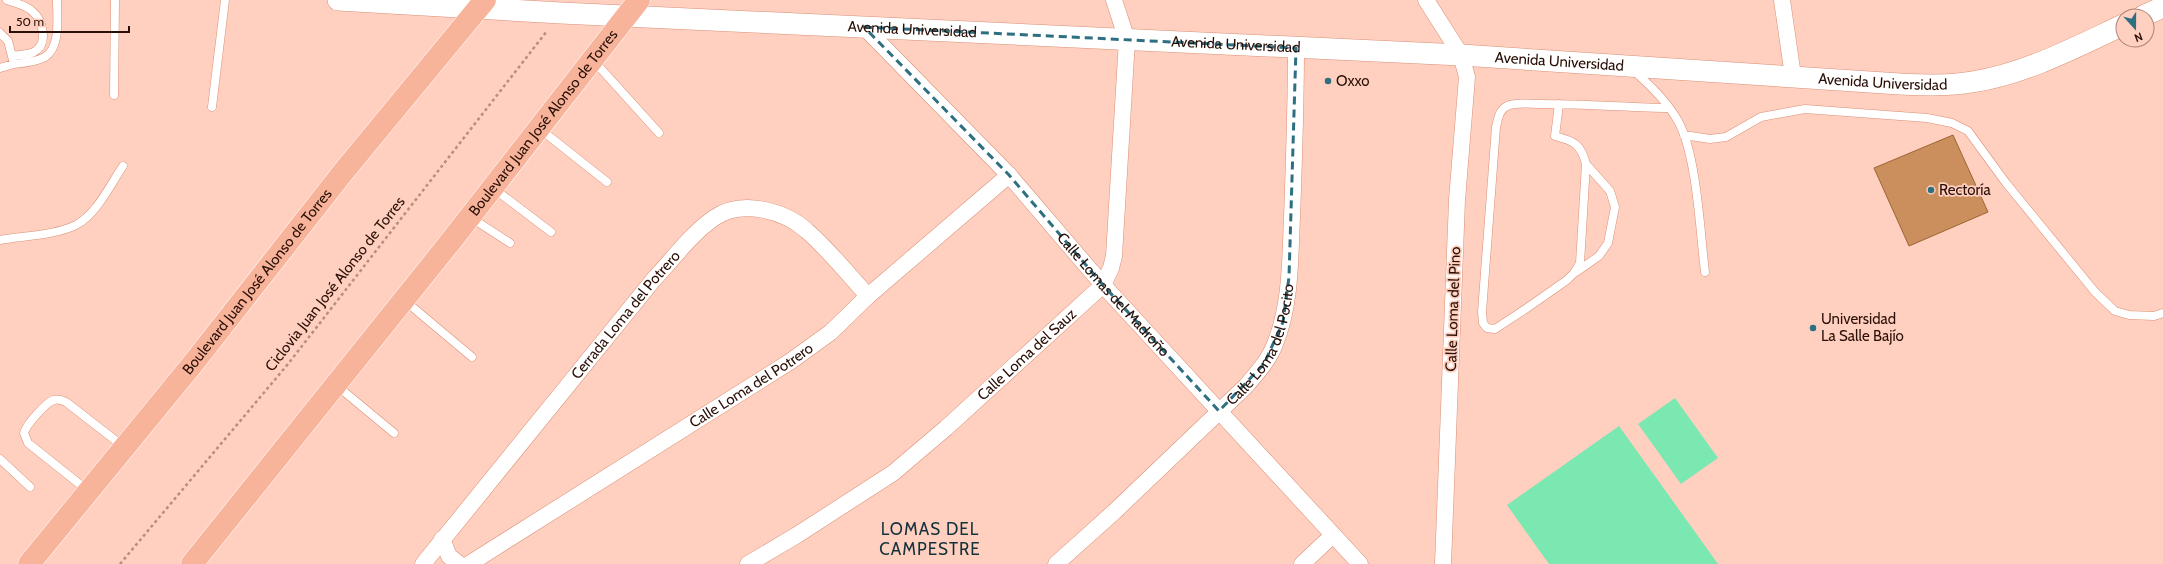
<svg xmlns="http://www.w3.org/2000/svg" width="2163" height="564" font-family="Cabin,sans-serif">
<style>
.green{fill:#7be8b1}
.building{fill:#ca8f5d;stroke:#9d6433}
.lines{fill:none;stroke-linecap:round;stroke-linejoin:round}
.service-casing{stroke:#da9076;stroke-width:9}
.minor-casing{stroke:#da9076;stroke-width:17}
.tertiary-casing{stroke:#da9076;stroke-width:22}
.primary-casing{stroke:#fff;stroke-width:23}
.path{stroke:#b68e80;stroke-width:2.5;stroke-dasharray:3 3;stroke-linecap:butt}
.service{stroke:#fff;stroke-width:8}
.minor{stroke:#fff;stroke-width:16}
.tertiary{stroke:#fff;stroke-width:21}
.primary{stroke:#f8b49b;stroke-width:22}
.marked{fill:none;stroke:#2e6f82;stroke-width:3;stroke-dasharray:8 5;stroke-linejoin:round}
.poi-dot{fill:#2e6f82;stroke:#ffcfbf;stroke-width:1.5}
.labels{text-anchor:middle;stroke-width:3.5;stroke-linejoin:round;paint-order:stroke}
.street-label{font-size:15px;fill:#2a0f06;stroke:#ffcfbf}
.poi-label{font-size:15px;fill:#2a0f06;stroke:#ffcfbf;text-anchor:start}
.quarter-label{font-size:17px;letter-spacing:1px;fill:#12313a;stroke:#ffcfbf}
</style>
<rect width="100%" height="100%" fill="#ffcfbf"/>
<path class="green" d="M1675,398L1718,458L1681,484L1638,424Z
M1619,426L1718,564H1549L1507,505Z"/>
<path class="building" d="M1953,135L1988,212L1909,246L1874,168Z"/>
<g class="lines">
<defs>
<path id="service" d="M7,0C15,3 26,5 32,11C43,20 49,44 34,52C27,55 19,55 12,56
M0,33L8,41L14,64L0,68
M593,60L659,133
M14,64C24,63 36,62 45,57C61,47 57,17 57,0
M1634,71C1650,85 1668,103 1678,121C1697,155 1700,232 1705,272
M114,95L115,0
M1559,104L1555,136C1574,141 1581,144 1586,164L1580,263L1574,273L1567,280L1527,308L1495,329L1487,328L1483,323L1482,312L1496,127C1498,119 1499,110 1507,106C1516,102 1531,104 1540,104C1583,104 1626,107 1669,108
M212,107L225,0
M540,129L607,182
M1684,135L1710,139L1726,137L1761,117L1805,109L1927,118L1952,123L1968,131L2006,183L2095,292L2115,311L2129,315L2154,316L2163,313
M493,188L551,232
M470,217L510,243
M0,240C23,236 56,235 76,225C97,214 110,185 123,166
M1576,272L1599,256L1608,243L1615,207L1610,191L1586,164
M404,300L472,357
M336,385L394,433
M0,459L30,487
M87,490L28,443L24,433C26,425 46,402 54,400C58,399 62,400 66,402L124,447"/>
<g id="minor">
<path d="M1426,0L1461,55L1467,77L1457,200L1443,564"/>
<path d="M1782,0L1793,76"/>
<path id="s1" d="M864,27L1009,175L1103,285L1360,564"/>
<path d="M442,539L449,556L459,564"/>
<path id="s2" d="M423,564L654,279C673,259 691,234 714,218C741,199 784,210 807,231C829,250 848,274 868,296"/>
<path id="s3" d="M469,564L791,361L831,332L868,296L1009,175"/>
<path id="s4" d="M748,564L797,535L893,473L946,428L1103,285L1111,268L1114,256L1127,40L1114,0"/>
<path id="s5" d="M1056,564L1114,512L1246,386C1257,373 1269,360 1275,344C1291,304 1290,260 1292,218C1294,162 1296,105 1296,48"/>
<path d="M1302,564L1333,535"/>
</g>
<g id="tertiary">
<path id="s6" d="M338,0L561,13L1461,55L1900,84C1924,85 1948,86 1972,82C2025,74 2076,47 2123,25"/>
<path d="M2143,16L2163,7"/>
</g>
<g id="primary">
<path id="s7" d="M29,564L195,361L344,171L485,0"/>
<path id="s8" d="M192,564L451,241L639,0"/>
</g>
</defs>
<use href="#service" class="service-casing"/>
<use href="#minor" class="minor-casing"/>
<use href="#tertiary" class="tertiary-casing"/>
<use href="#primary" class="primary-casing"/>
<path class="path" d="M120,564L288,364L547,31"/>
<use href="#service" class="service"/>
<use href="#minor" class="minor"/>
<use href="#tertiary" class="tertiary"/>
<use href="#primary" class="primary"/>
</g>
<path class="marked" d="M864,27L1296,48L1289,277L1283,322L1264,364L1219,411L1103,285L1009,175Z"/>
<g class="poi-dot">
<circle cx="1328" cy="81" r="4"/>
<circle cx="1931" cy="190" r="4"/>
<circle cx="1813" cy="328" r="4"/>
</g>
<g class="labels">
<g class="street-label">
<text dy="5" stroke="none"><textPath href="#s6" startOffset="575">Avenida Universidad</textPath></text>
<text dy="5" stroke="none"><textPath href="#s6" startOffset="899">Avenida Universidad</textPath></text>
<text dy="5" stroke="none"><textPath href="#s6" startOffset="1223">Avenida Universidad</textPath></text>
<text dy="5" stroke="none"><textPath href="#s6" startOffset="1547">Avenida Universidad</textPath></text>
<text dy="5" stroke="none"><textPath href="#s8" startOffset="564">Boulevard Juan José Alonso de Torres</textPath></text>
<text dy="5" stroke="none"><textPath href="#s7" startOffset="363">Boulevard Juan José Alonso de Torres</textPath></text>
<text transform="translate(335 284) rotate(-52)" y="5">Ciclovia Juan José Alonso de Torres</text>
<text dy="5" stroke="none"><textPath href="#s1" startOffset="366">Calle Lomas del Madroño</textPath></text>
<text transform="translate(1453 309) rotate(-88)" y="5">Calle Loma del Pino</text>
<text dy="5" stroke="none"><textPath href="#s2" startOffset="321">Cerrada Loma del Potrero</textPath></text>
<text dy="5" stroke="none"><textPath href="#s5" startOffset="305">Calle Loma del Pocito</textPath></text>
<text dy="5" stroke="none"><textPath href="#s4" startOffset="350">Calle Loma del Sauz</textPath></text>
<text dy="5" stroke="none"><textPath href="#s3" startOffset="334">Calle Loma del Potrero</textPath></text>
</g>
<g class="poi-label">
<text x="1336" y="86">Oxxo</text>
<text x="1939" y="195">Rectoría</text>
<text x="1821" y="324">Universidad<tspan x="1821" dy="17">La Salle Bajío</tspan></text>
</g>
<g class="quarter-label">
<text x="930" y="535">LOMAS DEL<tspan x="930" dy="20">CAMPESTRE</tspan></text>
</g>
</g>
<g transform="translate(2135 28) rotate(159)"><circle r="19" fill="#ffcfbf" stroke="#aa8275"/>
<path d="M0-3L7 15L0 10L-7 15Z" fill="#2e6f82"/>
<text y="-6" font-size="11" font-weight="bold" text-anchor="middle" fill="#2a0f06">N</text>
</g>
<path d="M10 26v6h119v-6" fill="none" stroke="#2a0f06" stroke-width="2"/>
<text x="16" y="26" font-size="12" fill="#2a0f06" stroke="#ffcfbf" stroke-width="3" paint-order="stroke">50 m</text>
</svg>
